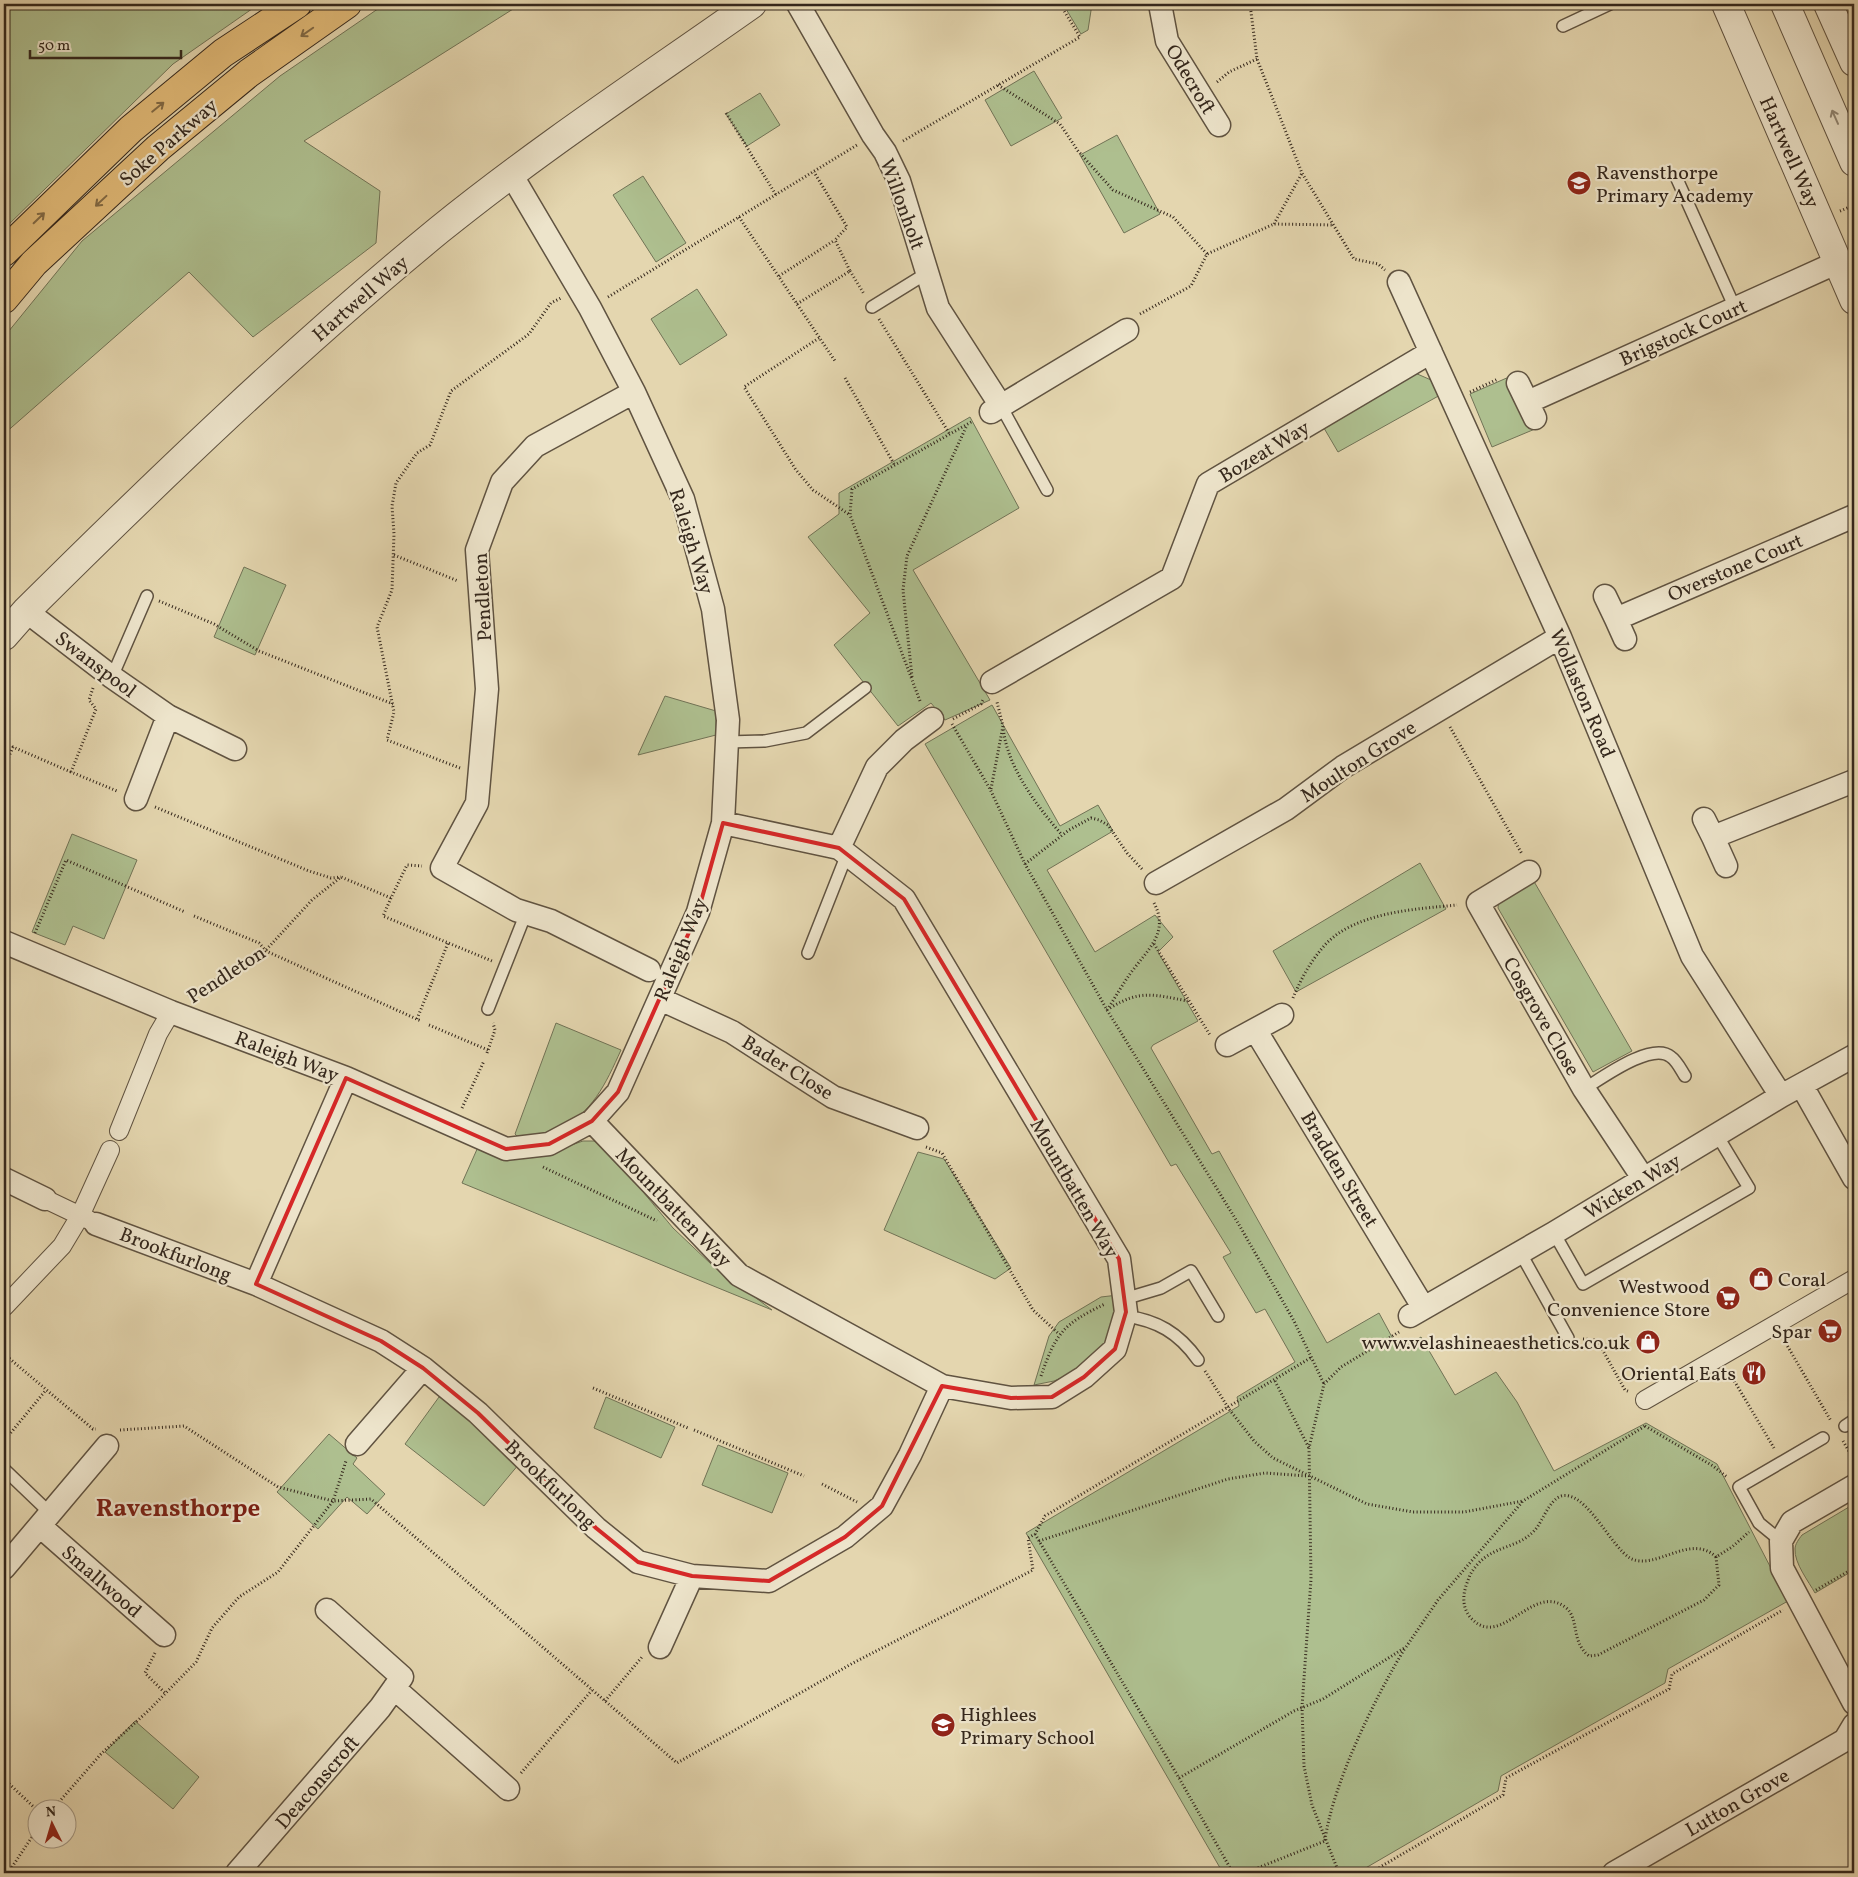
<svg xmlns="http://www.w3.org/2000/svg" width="1858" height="1877" font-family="Vollkorn,serif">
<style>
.green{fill:#aebf8f;stroke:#717356}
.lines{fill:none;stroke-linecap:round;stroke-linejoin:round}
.service-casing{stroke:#605341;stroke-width:14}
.pedestrian-casing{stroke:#605341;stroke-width:20}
.minor-casing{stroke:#605341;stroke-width:25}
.tertiary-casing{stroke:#605341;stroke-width:30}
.trunk-casing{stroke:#34271c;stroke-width:30}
.path{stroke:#34271c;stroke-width:3;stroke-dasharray:1 2.5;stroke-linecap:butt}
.service{stroke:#ede4cb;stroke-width:11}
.pedestrian{stroke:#ede4cb;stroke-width:18}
.minor{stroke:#ede4cb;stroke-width:22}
.tertiary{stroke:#ede4cb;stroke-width:28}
.trunk{stroke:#e2bb78;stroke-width:28}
.oneway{stroke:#826a45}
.oneway2{stroke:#908674}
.marked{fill:none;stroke:#d62828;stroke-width:4;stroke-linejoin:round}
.labels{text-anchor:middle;stroke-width:4.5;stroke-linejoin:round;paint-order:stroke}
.street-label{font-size:20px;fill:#34271c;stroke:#ede4cb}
.poi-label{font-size:20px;fill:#34271c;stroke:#ede4cb;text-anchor:end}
.district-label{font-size:25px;font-weight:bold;fill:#7a1f14;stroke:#ede4cb}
</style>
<rect width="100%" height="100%" fill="#e4d6af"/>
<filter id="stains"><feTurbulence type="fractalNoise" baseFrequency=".004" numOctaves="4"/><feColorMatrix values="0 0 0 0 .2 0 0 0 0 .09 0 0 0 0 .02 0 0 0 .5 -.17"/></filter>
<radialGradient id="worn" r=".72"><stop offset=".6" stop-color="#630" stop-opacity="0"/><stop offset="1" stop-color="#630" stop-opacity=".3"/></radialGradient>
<path class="green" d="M4,4H259L173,64L4,229Z
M385,4H521L304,141L380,191L376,243L253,337L189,272L4,434V337L82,241L280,76Z
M1063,4H1092L1088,30L1081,34Z
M1034,71L1062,118L1011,146L985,100Z
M760,93L780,125L747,146L726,114Z
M1117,135L1160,214L1124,233L1080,155Z
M643,176L686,243L656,262L613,195Z
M697,289L727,335L680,365L651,319Z
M1415,373L1438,383L1442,394L1338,452L1321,423Z
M1509,377L1535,429L1492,447L1470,394Z
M970,417L1019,508L913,570L990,700L945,720L931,703L898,726L834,645L870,613L808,537L839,514V493Z
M244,567L286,585L255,655L214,637Z
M665,696L716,711V735L638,755Z
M992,705L1060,826L1098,805L1113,831L1047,870L1095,952L1155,915L1173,937L1158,952L1198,1021L1153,1045L1151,1048L1212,1154L1219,1151L1327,1343L1379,1313L1399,1350L1421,1337L1455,1395L1496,1372L1517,1402L1554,1471L1646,1423L1717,1464L1788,1601L1668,1669L1665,1683L1501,1776L1498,1791L1357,1873H1223L1026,1533L1239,1406L1237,1397L1295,1362L1265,1309L1256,1313L1223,1257L1231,1253L1176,1164L1171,1166L925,744Z
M72,834L137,860L104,939L73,926L65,945L32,932Z
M1420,863L1446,909L1296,992L1273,951Z
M1532,878L1632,1051L1593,1072L1498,908L1499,897Z
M556,1023L621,1050C606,1083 592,1115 556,1130C545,1135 530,1135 518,1137L515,1134Z
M583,1141H594L605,1146L673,1228L711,1264L772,1310L462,1183L478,1147L554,1151Z
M918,1152L944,1159L1011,1268L995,1279L884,1230Z
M1118,1295L1111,1339L1073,1373L1054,1381L1034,1385L1049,1336L1059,1322L1101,1297Z
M439,1397L458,1404L519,1464L484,1506L405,1444Z
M606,1397L675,1427L661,1458L594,1428Z
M329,1434L357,1458L353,1464L385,1494L367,1514L347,1497L318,1529L277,1492Z
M718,1445L788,1473L772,1513L702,1485Z
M1854,1504V1570L1815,1593C1809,1582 1794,1563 1795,1549C1795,1544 1799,1539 1802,1535Z
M135,1721L199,1777L173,1809L105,1752Z"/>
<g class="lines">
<defs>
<path id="service" d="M1563,26L1610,4
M1677,179L1735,308
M872,307L927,273
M1001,406L1047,490
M112,677L147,596
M727,742L765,741L806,733L865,688
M808,953L847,854
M488,1009L526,913
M1584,1089C1602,1078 1652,1041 1671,1057C1677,1061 1681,1070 1685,1076
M1554,1233L1583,1284L1749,1188L1717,1135
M1520,1252L1568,1338
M1124,1299L1161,1288L1191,1271L1218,1316
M1124,1316C1157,1320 1179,1333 1198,1360
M1845,1426L1854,1420
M4,1469L51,1514
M1781,1541L1759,1523L1739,1487L1823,1438"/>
<path id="pedestrian" d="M119,1131L158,1034L171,1012
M45,1199L89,1220
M4,1307L62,1246L80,1216L110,1150
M1645,1400L1854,1279"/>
<path id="minor" d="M798,4L873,135L885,152L899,181L938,308L1001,406
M1160,4L1167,41L1219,125
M1399,282L1560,637L1692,956L1781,1096
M1518,383L1535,418
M634,392L535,446L502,482L477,550L487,689L477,803L442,868L516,910L551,921L649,970
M1528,402L1838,262
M991,412L1127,330
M1605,596L1616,619
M26,611L112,677L168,716L235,749
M1625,639L1616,619L1854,516
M992,682L1172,578L1208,484L1431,352
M136,799L168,716
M1704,819L1713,837
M839,848L877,767L904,740L932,719
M1726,866L1713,837L1854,781
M1529,872L1478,903L1584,1089L1643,1178
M1156,883L1286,809L1343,767L1560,637
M4,942L171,1012L346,1078L506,1149L549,1144L592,1121L618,1092L698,912L723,823L728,720L713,609L683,499L634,392L590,308L511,174
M660,999L732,1032L833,1097L917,1128
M1256,1031L1423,1307
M1227,1045L1282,1015
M1802,1086L1854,1178
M592,1121L739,1275L942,1386L1011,1398L1052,1397L1084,1377L1115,1349L1126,1312L1119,1259L904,899L839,848L723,823
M4,1179L45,1199
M96,1224L256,1284L381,1341L423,1368L478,1413L596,1528L638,1562L692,1576L769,1581L845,1537L882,1506L910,1455L942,1386
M256,1284L346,1078
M1410,1316L1554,1233L1781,1096L1854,1056
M357,1444L423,1368
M1854,1486L1792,1522L1781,1541L1782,1568L1854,1703
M40,1526L164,1635
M4,1568L107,1446
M660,1647L692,1576
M394,1688L508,1789
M237,1873L380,1708L402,1677L327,1610
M1614,1873L1845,1740L1854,1725"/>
<path id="tertiary" d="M1726,4L1854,300
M1785,4L1854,162
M1828,4L1854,62
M4,636L26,611C159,479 294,349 439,230C539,149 647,78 752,4"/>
<path id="trunk" d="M4,252L131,129L223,53L297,4
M4,299L34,263L158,148L249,73L347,4"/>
</defs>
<use href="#service" class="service-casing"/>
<use href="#pedestrian" class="pedestrian-casing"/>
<use href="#minor" class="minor-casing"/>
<use href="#tertiary" class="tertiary-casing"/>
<use href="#trunk" class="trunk-casing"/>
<path class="path" d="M1250,4L1257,59L1302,173L1354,259L1378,264L1385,270
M1217,82L1229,72L1257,59
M998,85L1060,124L1078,151L1113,190L1173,217L1207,254
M726,113L776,195
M903,141L1080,37L1060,4
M1840,211L1852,206L1854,212
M739,217L835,361
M1274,224L1302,173
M850,271L864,294
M779,276L835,240
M608,297L857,145
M797,304L850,271L835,240L847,227L814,172
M1140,314L1191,286L1207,254L1274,224L1334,225
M879,319L949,433
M819,338L744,387L796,470L813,490L850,515
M845,378L894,464
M1470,392L1498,379
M394,555L458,581
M159,601L214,624L259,651L393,704
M912,677L903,590L907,556L967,425
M93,688L89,700L96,709L71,772L117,791
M920,701L850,515L852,489L973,421
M953,719L981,704L983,700
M952,724L990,789L1025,864L1107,1010L1238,1223L1294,1321L1324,1384
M1003,726C1006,766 1037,806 1062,835
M1450,727L1522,854
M4,760L7,761L13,747L71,772
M460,768L387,740L394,712L377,627L392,590L394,534L392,506L396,483L417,453L430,445L451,391L529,334L551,303L561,298
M991,789L1003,726L997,702
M155,807L309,871L331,878L341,877
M1025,864L1069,830L1091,818L1099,820L1108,825L1127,853L1142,869
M391,898L383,916L492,961
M194,916L259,943L266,951L421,1021
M35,933L66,860L185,912
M1154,944L1210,1035
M188,996L266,950L312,900L341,877L391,898L407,865L422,866
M1293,998C1301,979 1310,962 1324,946C1354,912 1416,909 1457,905
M1110,1008C1141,989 1154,995 1188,1001
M1107,1010C1115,998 1122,985 1130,974C1147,950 1170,933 1154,903
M417,1019L448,943
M429,1025L488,1050
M487,1053L495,1030L493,1023
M462,1108L484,1061
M926,1147L942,1153L1033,1310L1059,1334
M543,1167L657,1221
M1583,1339L1597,1340L1625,1390L1630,1392
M1784,1340L1831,1421
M4,1354L93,1429H96
M1205,1371L1229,1409L1254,1441L1273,1458L1367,1504L1413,1512H1464L1523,1501
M1729,1372L1774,1448
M1041,1376C1056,1333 1063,1324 1105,1304
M1275,1381L1309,1448
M593,1388L688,1428
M1645,1426L1713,1466L1727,1477
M120,1430L184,1426L278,1487L333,1501L371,1499L677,1763L853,1663L1033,1570L1028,1538L1035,1534L1045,1516L1312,1357
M694,1430L804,1476
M4,1441L46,1390
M1843,1441L1854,1460
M822,1484L857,1502
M1035,1534L1179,1778L1233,1873
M1039,1541L1228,1479L1265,1473L1307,1476
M1716,1557C1690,1532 1655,1572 1630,1558C1612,1547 1591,1501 1569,1496C1551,1491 1544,1521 1534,1531C1515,1551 1487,1544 1470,1575C1467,1583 1463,1592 1464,1601C1464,1608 1468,1616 1473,1620C1502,1648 1533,1583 1565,1607C1580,1618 1570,1641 1589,1656L1598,1655L1704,1600L1719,1585L1716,1557L1732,1547L1749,1532
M1816,1590L1854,1568
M155,1653L145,1673L165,1693
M605,1701L642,1657
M521,1773L592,1690
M1179,1778L1294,1711L1323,1699L1406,1647L1438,1600L1523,1501L1645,1426
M4,1779L38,1811
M52,1810L101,1754L148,1711L196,1662L212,1628L239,1597L278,1572L333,1501L346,1461
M1325,1840C1333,1783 1375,1698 1405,1648
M8,1873L38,1828
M1245,1873L1325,1841
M1339,1873L1312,1805L1304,1766L1302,1707L1311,1579L1309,1448L1324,1384L1341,1367L1399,1332
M1370,1873L1503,1795L1506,1778L1669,1689L1672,1674L1783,1610"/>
<use href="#service" class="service"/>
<use href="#pedestrian" class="pedestrian"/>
<use href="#minor" class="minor"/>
<use href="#tertiary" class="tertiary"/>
<use href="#trunk" class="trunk"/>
</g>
<defs><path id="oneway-shaft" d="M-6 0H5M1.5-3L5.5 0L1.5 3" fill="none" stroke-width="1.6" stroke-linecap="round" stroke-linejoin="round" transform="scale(1.25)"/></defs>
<g class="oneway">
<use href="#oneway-shaft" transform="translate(307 32) rotate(145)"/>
<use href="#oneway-shaft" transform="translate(158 107) rotate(-39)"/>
<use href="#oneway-shaft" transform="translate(101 201) rotate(137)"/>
<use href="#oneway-shaft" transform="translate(39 218) rotate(-44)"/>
</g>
<use class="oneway2" href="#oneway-shaft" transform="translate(1835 117) rotate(-114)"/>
<path class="marked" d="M723,823L839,848L904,899L1119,1259L1126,1312L1115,1349L1084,1377L1052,1397L1011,1398L942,1386L882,1506L845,1537L769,1581L692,1576L638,1562L596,1528L478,1413L423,1368L381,1341L256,1284L346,1078L506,1149L549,1144L592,1121L618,1092L698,912Z"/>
<defs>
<symbol id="school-disc" viewBox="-11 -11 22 22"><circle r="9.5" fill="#8f2418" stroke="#ede4cb"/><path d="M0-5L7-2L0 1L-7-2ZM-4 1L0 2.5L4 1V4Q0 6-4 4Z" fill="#fff"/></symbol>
<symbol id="shop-disc" viewBox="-11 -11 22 22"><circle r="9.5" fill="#8f2418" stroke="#ede4cb"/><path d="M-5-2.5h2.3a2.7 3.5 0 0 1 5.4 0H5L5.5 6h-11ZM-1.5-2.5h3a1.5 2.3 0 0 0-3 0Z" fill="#fff"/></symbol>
<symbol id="supermarket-disc" viewBox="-11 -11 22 22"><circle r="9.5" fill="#8f2418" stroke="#ede4cb"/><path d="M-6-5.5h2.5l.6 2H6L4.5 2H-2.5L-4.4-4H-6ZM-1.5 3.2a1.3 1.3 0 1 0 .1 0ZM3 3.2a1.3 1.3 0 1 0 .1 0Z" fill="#fff"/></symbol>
<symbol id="restaurant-disc" viewBox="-11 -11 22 22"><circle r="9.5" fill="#8f2418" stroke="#ede4cb"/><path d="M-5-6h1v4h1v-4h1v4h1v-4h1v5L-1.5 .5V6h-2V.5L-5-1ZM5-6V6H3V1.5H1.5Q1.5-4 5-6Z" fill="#fff"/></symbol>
</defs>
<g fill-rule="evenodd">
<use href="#school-disc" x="1565" y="169" width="28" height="28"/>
<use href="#shop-disc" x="1747" y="1265" width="28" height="28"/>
<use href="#supermarket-disc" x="1714" y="1284" width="28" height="28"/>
<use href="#supermarket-disc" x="1816" y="1317" width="28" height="28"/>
<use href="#shop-disc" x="1634" y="1328" width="28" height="28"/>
<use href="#restaurant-disc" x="1740" y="1359" width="28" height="28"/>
<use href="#school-disc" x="929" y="1711" width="28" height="28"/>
</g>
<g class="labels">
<g class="street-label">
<text transform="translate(1191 79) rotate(59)" y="7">Odecroft</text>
<text transform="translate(168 142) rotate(-41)" y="7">Soke Parkway</text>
<text transform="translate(1790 152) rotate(66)" y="7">Hartwell Way</text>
<text transform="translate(903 204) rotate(70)" y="7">Willonholt</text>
<text transform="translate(360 298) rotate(-41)" y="7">Hartwell Way</text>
<text transform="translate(1683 332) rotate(-24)" y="7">Brigstock Court</text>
<text transform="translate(1264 451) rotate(-31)" y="7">Bozeat Way</text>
<text transform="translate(692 541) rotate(73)" y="7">Raleigh Way</text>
<text transform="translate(1735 567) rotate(-23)" y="7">Overstone Court</text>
<text transform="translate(482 597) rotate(-93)" y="7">Pendleton</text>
<text transform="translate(96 664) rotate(37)" y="7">Swanspool</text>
<text transform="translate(1583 693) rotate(67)" y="7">Wollaston Road</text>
<text transform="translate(1358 761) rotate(-33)" y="7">Moulton Grove</text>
<text transform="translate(680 949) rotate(-68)" y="7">Raleigh Way</text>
<text transform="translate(226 974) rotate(-33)" y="7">Pendleton</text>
<text transform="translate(1542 1016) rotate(60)" y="7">Cosgrove Close</text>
<text transform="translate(287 1056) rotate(21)" y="7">Raleigh Way</text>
<text transform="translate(788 1067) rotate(32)" y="7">Bader Close</text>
<text transform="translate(1340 1169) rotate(59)" y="7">Bradden Street</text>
<text transform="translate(1632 1186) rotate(-31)" y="7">Wicken Way</text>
<text transform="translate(1075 1188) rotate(60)" y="7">Mountbatten Way</text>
<text transform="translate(674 1207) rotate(46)" y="7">Mountbatten Way</text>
<text transform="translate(176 1254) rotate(21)" y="7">Brookfurlong</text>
<text transform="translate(551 1484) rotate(44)" y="7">Brookfurlong</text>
<text transform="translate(102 1581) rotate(41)" y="7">Smallwood</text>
<text transform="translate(317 1782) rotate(-49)" y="7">Deaconscroft</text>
<text transform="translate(1737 1802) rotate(-30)" y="7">Lutton Grove</text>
</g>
<g class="poi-label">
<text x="1596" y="179" text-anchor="start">Ravensthorpe<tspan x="1596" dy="23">Primary Academy</tspan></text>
<text x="1778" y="1286" text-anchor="start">Coral</text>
<text x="1710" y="1293">Westwood<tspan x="1710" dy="23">Convenience Store</tspan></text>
<text x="1812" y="1338">Spar</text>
<text x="1630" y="1349">www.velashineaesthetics.co.uk</text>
<text x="1736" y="1380">Oriental Eats</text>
<text x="960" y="1721" text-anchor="start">Highlees<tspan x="960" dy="23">Primary School</tspan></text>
</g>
<g class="district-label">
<text x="178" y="1516">Ravensthorpe</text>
</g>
</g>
<rect width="1858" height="1877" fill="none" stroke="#e4d6af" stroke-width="20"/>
<rect x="5" y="5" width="1848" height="1867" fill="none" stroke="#34271c" stroke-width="2.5"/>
<rect x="10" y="10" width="1838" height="1857" fill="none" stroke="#34271c"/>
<g transform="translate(52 1824) rotate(355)"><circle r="24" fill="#ede4cb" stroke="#a39885"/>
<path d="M0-4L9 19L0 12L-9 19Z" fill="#8f2418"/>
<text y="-8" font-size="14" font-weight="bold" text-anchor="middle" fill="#34271c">N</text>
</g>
<path d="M30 50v8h151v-8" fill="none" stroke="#34271c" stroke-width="2.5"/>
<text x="38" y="50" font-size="15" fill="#34271c" stroke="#ede4cb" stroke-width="4" paint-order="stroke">50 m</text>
<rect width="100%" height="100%" filter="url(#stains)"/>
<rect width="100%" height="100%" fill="url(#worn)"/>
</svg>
